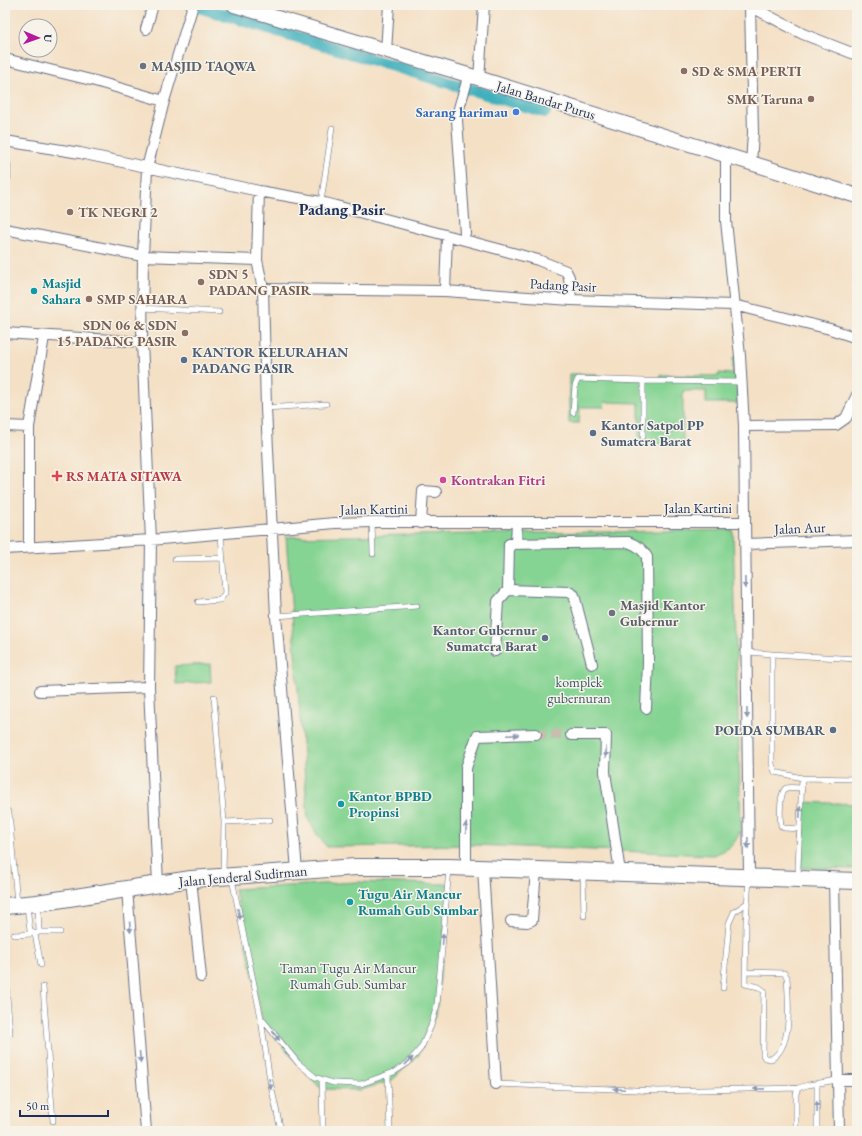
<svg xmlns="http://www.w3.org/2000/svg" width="862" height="1136" font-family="'EB Garamond',serif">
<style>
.green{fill:#86d493;stroke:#508278}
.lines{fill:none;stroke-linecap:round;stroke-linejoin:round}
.canal{stroke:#41b0bd;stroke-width:12}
.street-tunnel{stroke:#c9bdb0;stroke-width:10;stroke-dasharray:10 5;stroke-linecap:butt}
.lane-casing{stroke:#676d82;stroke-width:6}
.street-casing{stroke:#676d82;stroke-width:12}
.secondary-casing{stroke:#676d82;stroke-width:16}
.primary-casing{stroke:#676d82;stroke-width:18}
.lane{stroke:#fff;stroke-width:5}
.street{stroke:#fff;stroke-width:10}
.secondary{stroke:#fff;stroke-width:14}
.primary{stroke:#fff;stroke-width:16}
.oneway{fill:#8d97ae}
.worship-dot{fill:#6b7280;stroke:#f7f3e8;stroke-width:1.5}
.education-dot{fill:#8d6e63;stroke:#f7f3e8;stroke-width:1.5}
.shop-dot{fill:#3f7fe0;stroke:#f7f3e8;stroke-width:1.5}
.culture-dot{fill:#0f9aa8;stroke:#f7f3e8;stroke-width:1.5}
.service-dot{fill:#5c6f8a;stroke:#f7f3e8;stroke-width:1.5}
.health-dot{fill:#e0444e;stroke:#f7f3e8;stroke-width:1.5}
.hotel-dot{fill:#d1479c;stroke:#f7f3e8;stroke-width:1.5}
.labels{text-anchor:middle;stroke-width:3;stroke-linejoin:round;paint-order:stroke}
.worship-label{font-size:14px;font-weight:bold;fill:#5b616d;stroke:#f7f3e8;text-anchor:start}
.education-label{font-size:14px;font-weight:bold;fill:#785e54;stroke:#f7f3e8;text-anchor:start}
.street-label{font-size:14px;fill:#1b2f5e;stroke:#f7f3e8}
.shop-label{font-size:14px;font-weight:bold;fill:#366cbe;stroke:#f7f3e8;text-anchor:end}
.culture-label{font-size:14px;font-weight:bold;fill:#0d838f;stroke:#f7f3e8;text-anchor:start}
.service-label{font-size:14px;font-weight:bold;fill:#4e5e75;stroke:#f7f3e8;text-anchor:start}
.health-label{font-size:14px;font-weight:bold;fill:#be3a42;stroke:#f7f3e8;text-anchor:start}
.hotel-label{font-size:14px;font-weight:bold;fill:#b23c85;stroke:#f7f3e8;text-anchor:start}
.park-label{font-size:14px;fill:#36586b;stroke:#f7f3e8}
.quarter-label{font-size:16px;font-weight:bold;fill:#1b2f5e;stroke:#f7f3e8}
</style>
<rect width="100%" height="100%" fill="#f7f3e8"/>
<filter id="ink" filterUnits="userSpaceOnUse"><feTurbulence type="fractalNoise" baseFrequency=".025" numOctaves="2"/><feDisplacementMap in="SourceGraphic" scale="8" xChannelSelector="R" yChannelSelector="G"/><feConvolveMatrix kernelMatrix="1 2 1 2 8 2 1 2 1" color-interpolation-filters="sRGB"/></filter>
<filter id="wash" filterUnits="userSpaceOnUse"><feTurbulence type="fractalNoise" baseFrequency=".012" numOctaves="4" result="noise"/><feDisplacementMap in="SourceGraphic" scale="16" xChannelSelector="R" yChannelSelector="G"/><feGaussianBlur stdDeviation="0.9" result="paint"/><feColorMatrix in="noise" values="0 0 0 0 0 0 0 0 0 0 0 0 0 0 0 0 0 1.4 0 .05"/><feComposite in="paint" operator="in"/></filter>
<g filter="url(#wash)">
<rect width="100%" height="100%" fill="#f4e0c5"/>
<path class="green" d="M733,357H739L738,403H706V391H683V444H639V403L605,402L604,407H580L579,423H569V374H597V378L661,379V375L719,376V373L733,374Z
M733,530L741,829C734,846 731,848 714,855L475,845L327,847L318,836L308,819L286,537Z
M210,664L211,682L176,684L175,666Z
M803,802L857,804V869L801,868Z
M356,882L449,884L436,1015L418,1056L391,1081L361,1090L321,1089L263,1024L235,889Z"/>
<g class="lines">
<path class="canal" d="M192,5L545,112"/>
</g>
</g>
<g filter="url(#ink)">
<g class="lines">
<path class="street-tunnel" d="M536,734L571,735"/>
<defs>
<path id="lane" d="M321,202L332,128
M142,308L219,312
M266,408L326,404
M573,413L575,386L578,379L643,381
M643,437V381L741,382
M372,522L373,554
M175,559L223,558
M198,602L220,600L225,593L221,534
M276,616L417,606
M747,652L772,654
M857,659L772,654V764L775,772L802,778L857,779
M214,697L224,822L223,875
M5,808L9,813L17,903
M224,822L270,820
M800,829L784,828L781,826C780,819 779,792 786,788C790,787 797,788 802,788
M583,874L584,916
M799,878L798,867L802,778
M232,879L261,1018L298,1063L315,1077L333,1083L361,1084L394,1072L408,1063L421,1048L431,1026L437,1005L449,869
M27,906L30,931L35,934L41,965
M39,932H60
M35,934L39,932L38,906
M14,935L32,934
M5,972L10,1033
M746,972L784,973L787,977C788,998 794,1047 771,1059L765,1058L763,1055L764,991L759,987L745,984L746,921L749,879
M43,987L53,1121
M723,988L729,923L734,912L747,903
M261,1019L270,1081L281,1131
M388,1075L390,1131
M322,1081L323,1131
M496,1084L658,1091L798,1088L808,1085L837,1080
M817,1084V1131
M796,1130V1094L798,1088"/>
<path id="street" d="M193,5L164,101L147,168L143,256L257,260
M750,5L753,133L751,164
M750,6L803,34L857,55
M146,29L153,5
M386,51L389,5
M5,59L95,81L164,101
M479,79L484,5
M5,141L80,153L259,191L321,202L502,250L538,260L566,271L569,277L571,300
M726,157V221L740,356L744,426L749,877
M5,165V178
M259,191L257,260L263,289L266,408L276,616L297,871
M5,229L143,256L142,342L151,540L149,687L158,884
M465,233L457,120C458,104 466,91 468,75
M263,289L445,291L571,300L734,305L830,329L857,338
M445,291L447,236
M5,333L142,342
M5,426L29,427
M744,426L836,425L846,418L857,395
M421,523L423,491L436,492
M516,543L517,522
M745,544L857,540
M29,547V427L44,337
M5,549L151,540L335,523L372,522H745
M508,590L569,592L574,595L592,664
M495,651L498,601L508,590L509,544L628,542C637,545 643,549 647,557L648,663L646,708
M40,691L149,687
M571,735H606L605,772L620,872
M466,867V768L477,736L536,734
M483,868L496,1084
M191,879L201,977
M834,880L839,1131
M127,889L146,1131
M511,921L527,922L532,920L536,870
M837,1080H857"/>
<path id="secondary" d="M234,5L468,75L857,196"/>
<path id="primary" d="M5,906L37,903L191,879L356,867H449L857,881"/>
</defs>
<use href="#lane" class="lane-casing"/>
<use href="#street" class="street-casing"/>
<use href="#secondary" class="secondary-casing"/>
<use href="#primary" class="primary-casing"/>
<use href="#lane" class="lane"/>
<use href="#street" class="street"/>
<use href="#secondary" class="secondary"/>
<use href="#primary" class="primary"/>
</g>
<defs><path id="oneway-solid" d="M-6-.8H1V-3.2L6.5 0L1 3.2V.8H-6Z"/></defs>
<g class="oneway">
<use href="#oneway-solid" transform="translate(745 583) rotate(89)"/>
<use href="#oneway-solid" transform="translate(747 713) rotate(89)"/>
<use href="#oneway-solid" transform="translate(513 735) rotate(-3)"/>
<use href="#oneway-solid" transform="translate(606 752) rotate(92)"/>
<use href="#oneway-solid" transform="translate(800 812) rotate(-87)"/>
<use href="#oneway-solid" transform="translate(466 828) rotate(-90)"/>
<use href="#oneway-solid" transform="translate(748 843) rotate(89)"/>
<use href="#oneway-solid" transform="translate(239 914) rotate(78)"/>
<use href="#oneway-solid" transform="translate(130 927) rotate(85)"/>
<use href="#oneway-solid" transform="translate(443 939) rotate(-85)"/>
<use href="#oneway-solid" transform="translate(276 1036) rotate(51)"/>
<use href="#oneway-solid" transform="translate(140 1057) rotate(85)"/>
<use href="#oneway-solid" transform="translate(409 1061) rotate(-44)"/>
<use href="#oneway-solid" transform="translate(270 1084) rotate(80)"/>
<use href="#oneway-solid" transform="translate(619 1089) rotate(-177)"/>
<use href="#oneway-solid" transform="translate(759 1089) rotate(179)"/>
<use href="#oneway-solid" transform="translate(817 1107) rotate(-91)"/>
</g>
</g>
<g class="worship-dot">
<circle cx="143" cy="66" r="4"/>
<circle cx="612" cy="613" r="4"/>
</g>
<g class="education-dot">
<circle cx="684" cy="71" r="4"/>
<circle cx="811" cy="99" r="4"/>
<circle cx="70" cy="212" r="4"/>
<circle cx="201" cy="282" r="4"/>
<circle cx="89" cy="299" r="4"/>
<circle cx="185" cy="333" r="4"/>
</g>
<circle class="shop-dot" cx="516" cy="112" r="4"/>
<g class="culture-dot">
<circle cx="34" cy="291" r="4"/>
<circle cx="341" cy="804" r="4"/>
<circle cx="350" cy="902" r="4"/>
</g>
<g class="service-dot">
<circle cx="184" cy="360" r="4"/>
<circle cx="593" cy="433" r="4"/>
<circle cx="545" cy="638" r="4"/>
<circle cx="833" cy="730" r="4"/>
</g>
<path class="health-dot" d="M55 470h4v4h4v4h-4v4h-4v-4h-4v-4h4z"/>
<circle class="hotel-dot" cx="443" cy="480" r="4"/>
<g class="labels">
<g class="worship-label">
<text x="151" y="71">MASJID TAQWA</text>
<text x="620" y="610">Masjid Kantor<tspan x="620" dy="16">Gubernur</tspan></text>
</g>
<g class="education-label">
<text x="692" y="76">SD &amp; SMA PERTI</text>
<text x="803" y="104" text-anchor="end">SMK Taruna</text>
<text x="78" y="217">TK NEGRI 2</text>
<text x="209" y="279">SDN 5<tspan x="209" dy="16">PADANG PASIR</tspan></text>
<text x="97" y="304">SMP SAHARA</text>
<text x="177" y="330" text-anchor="end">SDN 06 &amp; SDN<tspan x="177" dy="16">15 PADANG PASIR</tspan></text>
</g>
<g class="street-label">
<text transform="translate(546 100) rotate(17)" y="5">Jalan Bandar Purus</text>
<text transform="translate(563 285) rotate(3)" y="5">Padang Pasir</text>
<text x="698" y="513">Jalan Kartini</text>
<text transform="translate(374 509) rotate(-1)" y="5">Jalan Kartini</text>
<text transform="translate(800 528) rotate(-2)" y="5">Jalan Aur</text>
<text transform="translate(243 876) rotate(-5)" y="5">Jalan Jenderal Sudirman</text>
</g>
<g class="shop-label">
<text x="508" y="117">Sarang harimau</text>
</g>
<g class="culture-label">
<text x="42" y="288">Masjid<tspan x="42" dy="16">Sahara</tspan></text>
<text x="349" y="801">Kantor BPBD<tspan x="349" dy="16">Propinsi</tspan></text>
<text x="358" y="899">Tugu Air Mancur<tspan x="358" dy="16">Rumah Gub Sumbar</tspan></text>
</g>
<g class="service-label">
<text x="192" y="357">KANTOR KELURAHAN<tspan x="192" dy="16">PADANG PASIR</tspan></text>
<text x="601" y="430">Kantor Satpol PP<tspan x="601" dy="16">Sumatera Barat</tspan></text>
<text x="537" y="635" text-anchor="end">Kantor Gubernur<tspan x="537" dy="16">Sumatera Barat</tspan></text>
<text x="825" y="735" text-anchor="end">POLDA SUMBAR</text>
</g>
<g class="health-label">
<text x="66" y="481">RS MATA SITAWA</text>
</g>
<g class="hotel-label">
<text x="451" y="485">Kontrakan Fitri</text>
</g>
<g class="park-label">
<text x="579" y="687">komplek<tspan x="579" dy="16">gubernuran</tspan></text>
<text x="348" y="973">Taman Tugu Air Mancur<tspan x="348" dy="16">Rumah Gub. Sumbar</tspan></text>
</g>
<g class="quarter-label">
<text x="342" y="215">Padang Pasir</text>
</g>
</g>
<rect width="862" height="1136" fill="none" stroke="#f7f3e8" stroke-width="20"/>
<g transform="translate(38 38) rotate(92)"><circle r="19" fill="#f7f3e8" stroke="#9fa5b1"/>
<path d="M0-3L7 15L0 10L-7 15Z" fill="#b5179e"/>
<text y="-6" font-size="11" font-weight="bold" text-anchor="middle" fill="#1b2f5e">U</text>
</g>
<path d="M20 1110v6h88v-6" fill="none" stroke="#1b2f5e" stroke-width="2"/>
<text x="26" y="1110" font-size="12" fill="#1b2f5e" stroke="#f7f3e8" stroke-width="3" paint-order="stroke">50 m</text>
</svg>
